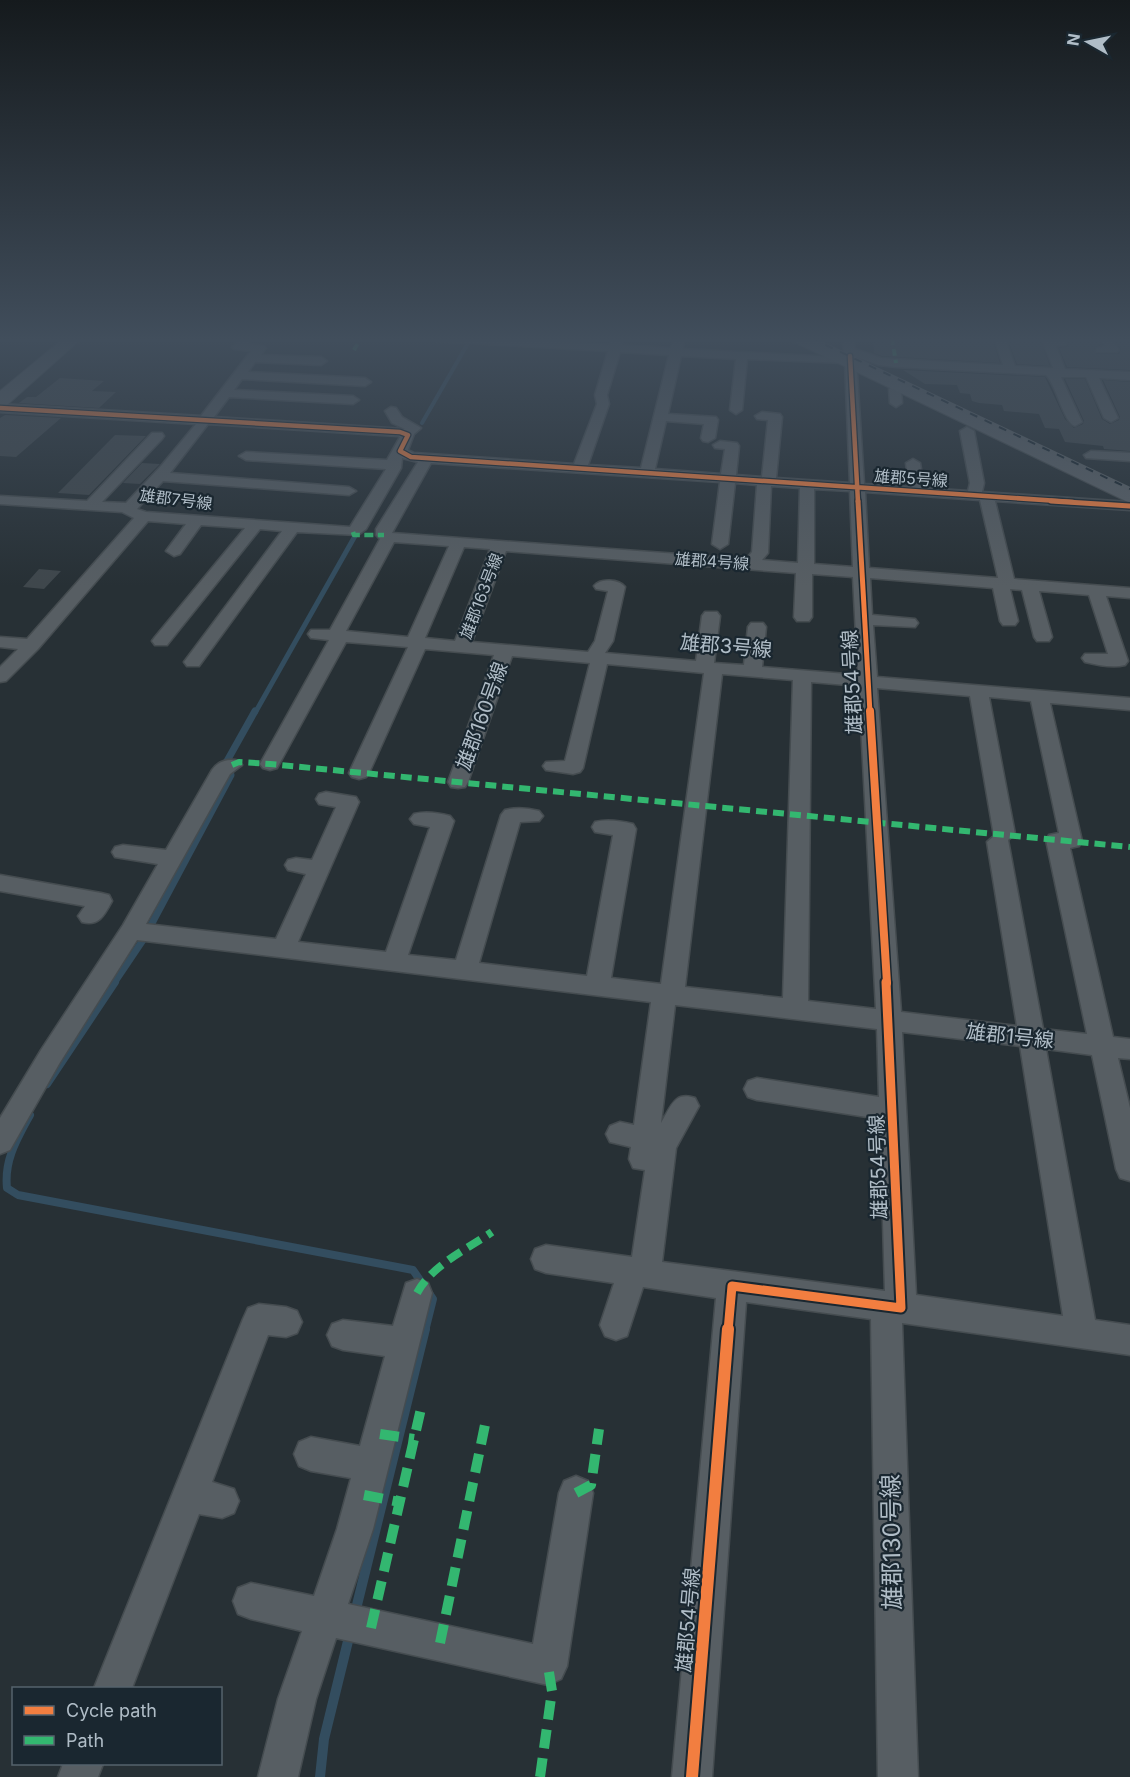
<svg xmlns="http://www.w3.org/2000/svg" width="1130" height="1777" font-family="Inter,'Noto Sans JP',sans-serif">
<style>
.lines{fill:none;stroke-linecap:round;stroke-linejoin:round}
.stream-far4{stroke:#334d5f;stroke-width:4}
.stream-far3{stroke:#334d5f;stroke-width:5}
.stream-far2{stroke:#334d5f;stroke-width:7}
.stream-far1{stroke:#334d5f;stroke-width:8}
.stream{stroke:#334d5f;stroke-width:10}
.building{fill:#3f474c}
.minor-casing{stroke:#454c50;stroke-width:3}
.secondary-casing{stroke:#454c50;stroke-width:2}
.primary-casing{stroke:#444d52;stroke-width:2}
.minor{fill:#575e63;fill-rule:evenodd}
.secondary{fill:#5b6268;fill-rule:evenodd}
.primary{fill:#596065;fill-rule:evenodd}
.rail-casing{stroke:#5a6166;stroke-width:4}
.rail{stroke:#1a2730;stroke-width:2;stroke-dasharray:8;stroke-linecap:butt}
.quiet-far4{stroke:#33b770;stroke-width:4;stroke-dasharray:7 4;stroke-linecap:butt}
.quiet-far3{stroke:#33b770;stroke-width:4.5;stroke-dasharray:9 4.5;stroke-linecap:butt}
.quiet-far2{stroke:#33b770;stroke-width:6;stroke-dasharray:11 6;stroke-linecap:butt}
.quiet-far1{stroke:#33b770;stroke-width:8;stroke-dasharray:15 8;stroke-linecap:butt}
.quiet{stroke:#33b770;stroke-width:10;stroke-dasharray:19 10;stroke-linecap:butt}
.cycleway-far4-casing{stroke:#1a2730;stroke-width:7}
.cycleway-far3-casing{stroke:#1a2730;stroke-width:8}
.cycleway-far2-casing{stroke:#1a2730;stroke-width:11}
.cycleway-far1-casing{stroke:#1a2730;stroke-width:13}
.cycleway-casing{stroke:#1a2730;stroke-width:16}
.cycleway-far4{stroke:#f27e40;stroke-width:4.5}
.cycleway-far3{stroke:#f27e40;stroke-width:5}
.cycleway-far2{stroke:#f27e40;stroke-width:8}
.cycleway-far1{stroke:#f27e40;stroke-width:9}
.cycleway{stroke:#f27e40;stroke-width:12}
.labels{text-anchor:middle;stroke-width:4.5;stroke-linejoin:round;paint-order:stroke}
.far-street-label{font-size:16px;fill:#b0bdc7;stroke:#1a2730}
.street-label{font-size:20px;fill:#b0bdc7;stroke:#1a2730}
.near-street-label{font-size:24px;fill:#b0bdc7;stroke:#1a2730}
</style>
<rect width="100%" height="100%" fill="#273035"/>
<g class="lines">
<path class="stream-far4" d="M422,423L471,338"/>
<path class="stream-far3" d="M255,713L355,536"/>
<path class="stream-far2" d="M114,983L143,940L231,775L227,761L255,711"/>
<path class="stream-far1" d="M47,1084L115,982
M30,1115C17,1139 4,1160 7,1188L18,1195L413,1270L433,1299L425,1331"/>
<path class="stream" d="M355,1613L425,1329
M320,1777L324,1739L350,1633"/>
</g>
<path class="building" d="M873,338H992L1000,363L882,356L874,353Z
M1007,338H1049L1041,342L1050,366L1017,364Z
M1061,338H1099L1102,344L1094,347L1096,354H1119L1121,349L1113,338H1130V370L1067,367L1059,348L1067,347L1069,343Z
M903,370L1045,377L1065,419L1074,428L1083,424L1084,421L1065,379H1085L1102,419L1110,424L1119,420L1120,417L1103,380L1130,382V451L1104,449L1103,446L1065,442L1059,429L1045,428L1039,414L1004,411L1002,405L979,403L972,401L970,394L960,393L957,385L925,384Z
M60,378L104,381L92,391L116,392L99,408L19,403L27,397H36Z
M5,415L61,418L16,457L0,456V418Z
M115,435L146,436L89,495L58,493Z
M142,463L160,464L140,484L123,483Z
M39,569L61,571L44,589L23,587Z"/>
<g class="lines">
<defs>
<path id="minor" d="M241,338H252L248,344L264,346L266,348L261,355L321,357L327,361L321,365L255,362L248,372L365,378L371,382L365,386L242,379L234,390L353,396L359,400L353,404L229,397L214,417L405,429L392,423L385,411L391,407L396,408L402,417L421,428L414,434L408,450L414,453L574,464L597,404L595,395L608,351L434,341L429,338H488L610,345L613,338H623L622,345L671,348L674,338H684L683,349L836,357L844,355L843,338H853L855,349L881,358L896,359L1003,365L994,338H1005L1015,366L1053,368L1043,343C1048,338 1062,338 1067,343L1065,345L1056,346L1065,369L1130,372V380L1099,378L1118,418L1111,422L1104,418L1086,377H1061L1082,422L1075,426C1063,422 1057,386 1046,375L896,367L879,365L856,357L864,484L909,487L906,463L913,459L920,463L924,488L968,491L970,483L960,431L967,427L974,431L984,483L982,492L1130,502V510L995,501L1014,579L1130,588V598L1106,596L1128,661L1125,665C1113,668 1097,665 1085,662L1082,658L1085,654H1108L1089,595L1039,591L1052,637L1049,641H1037L1034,637L1022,590L1010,589L1018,621L1015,625H1003L1000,621L993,588L870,578L872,615L915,619L918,623L915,627L873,625L877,677L1130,698V710L1050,703L1082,841L1079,846L1070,848L1113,1037L1130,1039V1059L1118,1058L1130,1108V1181L1120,1178L1116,1169L1092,1055L1046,1049L1095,1320L1130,1325V1355L902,1323L918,1777H878L871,1319L746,1302L712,1777H672L716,1298L643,1287L627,1336L616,1340L605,1336L600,1325L614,1283L546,1273L535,1269L531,1259L535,1249L546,1245L632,1257L645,1170L633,1168L629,1159L631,1147L610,1142L606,1134L610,1126L620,1122L634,1125L651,1002L137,940L59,1064L10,1150L0,1154V1118L41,1050L123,925L158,864L115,857L112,852L115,847L123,845L166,850L212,770C218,761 229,758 239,761L242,765L230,774L146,924L276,939L306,874L288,870L285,865L288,860L296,858L312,860L336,807L319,804L316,799L319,794L326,792L356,797L359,802L298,942L386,952L430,827L414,824L410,819L414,814C425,811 439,813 450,816L454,821L408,955L456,960L501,815L505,810C516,807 528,808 539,811L543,816L539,821L520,822L479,963L587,976L613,835L595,832L592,827L595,822C607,819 621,821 633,824L636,829L611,978L661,984L704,673L607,664L583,768L580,772L573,774L546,770L543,766L546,762L565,761L590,663L512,656L468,782L465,787L458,788L451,787L448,782L494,655L425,649L369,773L366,777L359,779L352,777L349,773L408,647L346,642L277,768L270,770L263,768L260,764L329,640L311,638L308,634L311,630H330L380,539L376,535V529L418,462L402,458L401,468L366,529L358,535L297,532L199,666H187L184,662L282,531L260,529L167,645H155L152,641L155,637L245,528L201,525L180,554L174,556L166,551L186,524L148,521L38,649L6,681L0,682V667L18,649L0,647V637L27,639L134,518L122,512L0,504V496L87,501L152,433H162L164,436L162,439L102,502L126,503L161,466L196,424L0,412V404L201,416L251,351L234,349L232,347ZM620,352L669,355L641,468L588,465L609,404L607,395ZM681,356L736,359L730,410L736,414L742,410L747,359L845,363L850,483L776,478L782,417L780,414L762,412L755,416L757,419L768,420L762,477L736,475L739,446L737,443L720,441L713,445L715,448L725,449L721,474L655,469L666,421L704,424L701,438L703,441L708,442L715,438L718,420L716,417L668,414ZM208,424L398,436L400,437L387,460L246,452L239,456L246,460L386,469L350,527L146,512L137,509L163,481L349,495L356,491L349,487L170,473ZM431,463L720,482L712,544L720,549L728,544L735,483L757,485L752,552L746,559L392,533ZM771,486L800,488L798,563L762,560L768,553ZM814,489L850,491L853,567L814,564ZM865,492L980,500L998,578L869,568ZM394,542L449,546L408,637L346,631ZM464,547L490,549L455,641L425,638ZM506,551L796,573L794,617L797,621H809L812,617V574L853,577L858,675L762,667L766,627L763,623H751L748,627L744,665L714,663L720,616L717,612H705L702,616L696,661L605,653L613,641L625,587C619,579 600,578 594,586L596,589L608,591L595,641L588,652L472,642ZM722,674L793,680L783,998L685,987ZM811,682L859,686L876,1009L808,1001ZM877,688L970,696L994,836L987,842L1017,1026L901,1012ZM989,697L1031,701L1059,833L1049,835L1046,840L1087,1034L1043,1029L1008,840L1015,834ZM675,1005L877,1029L879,1097L757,1078L748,1081L744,1089L748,1097L757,1100L880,1119L885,1291L662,1262L676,1148L699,1106L695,1098C674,1091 671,1107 661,1123ZM902,1032L1020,1046L1063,1316L916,1295Z
M1101,338H1111L1119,350L1117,352H1096V348L1105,346Z
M899,383L905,387L901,391L902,403L896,407L890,403L889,389Z
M1091,451L1130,453V461L1086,458L1084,455Z
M0,875L101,893L109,895L112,901C105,914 99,927 82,922L78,916L85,906L0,891Z
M417,1279L428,1283L432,1293L373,1529L348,1604L533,1644L559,1493L564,1481L576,1476L588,1481L593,1493L567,1666L561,1679L548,1685L336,1638L316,1699L298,1777H258L278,1699L302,1631L251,1619L238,1614L233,1601L238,1588L251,1583L314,1596L337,1529L351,1478L311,1471L299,1466L294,1454L299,1442L311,1437L360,1446L385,1356L343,1350L332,1346L327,1335L332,1324L343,1320L393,1326L406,1283Z
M259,1304L286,1307L297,1311L302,1322L297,1333L286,1337L268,1335L212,1482L234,1489L239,1501L234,1513L222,1518L199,1514L132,1688H94L243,1319L248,1308Z
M63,1764H103L98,1777H58Z"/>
<path id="secondary" d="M790,338H810L1130,489V503L792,341Z"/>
<path id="primary" d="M64,338H82L7,405L0,407V391Z"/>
</defs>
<use href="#minor" class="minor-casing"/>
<use href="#secondary" class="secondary-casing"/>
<use href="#primary" class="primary-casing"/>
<use href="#minor" class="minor"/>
<use href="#secondary" class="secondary"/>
<use href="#primary" class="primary"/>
<defs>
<path id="rail" d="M811,338L1130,489"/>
</defs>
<use href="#rail" class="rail-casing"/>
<use href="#rail" class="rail"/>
<path class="quiet-far4" d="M892,338L896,363
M354,350L361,338"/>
<path class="quiet-far3" d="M353,532L354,535H384"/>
<path class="quiet-far2" d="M232,765L239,762L270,764L1130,847"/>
<path class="quiet-far1" d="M417,1293C432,1265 467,1249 492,1232"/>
<path class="quiet" d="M380,1434L414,1439
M576,1493L591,1485L599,1429
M364,1495L400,1502
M371,1628L422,1404
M440,1643L486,1420
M540,1777L552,1691L548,1666"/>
<defs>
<path id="cycleway-far4" d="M850,356L858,502
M0,408L400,432L408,435L400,451L411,457L1073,502"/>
<path id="cycleway-far3" d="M858,501L870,713
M1051,501L1130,506"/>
<path id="cycleway-far2" d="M870,711L887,983"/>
<path id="cycleway-far1" d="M728,1331L732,1286L901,1308L886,982"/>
<path id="cycleway" d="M692,1777L728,1329"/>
</defs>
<use href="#cycleway-far4" class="cycleway-far4-casing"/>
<use href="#cycleway-far3" class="cycleway-far3-casing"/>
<use href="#cycleway-far2" class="cycleway-far2-casing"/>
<use href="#cycleway-far1" class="cycleway-far1-casing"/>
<use href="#cycleway" class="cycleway-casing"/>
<use href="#cycleway-far4" class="cycleway-far4"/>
<use href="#cycleway-far3" class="cycleway-far3"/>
<use href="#cycleway-far2" class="cycleway-far2"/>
<use href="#cycleway-far1" class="cycleway-far1"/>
<use href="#cycleway" class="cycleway"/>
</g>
<linearGradient id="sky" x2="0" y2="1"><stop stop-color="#151a1d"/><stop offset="0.58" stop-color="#414e5c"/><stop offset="1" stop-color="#414e5c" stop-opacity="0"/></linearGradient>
<rect width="1130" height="586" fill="url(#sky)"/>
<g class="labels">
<g class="far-street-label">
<text transform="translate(911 478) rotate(4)" y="6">雄郡5号線</text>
<text transform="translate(176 499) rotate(7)" y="6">雄郡7号線</text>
<text transform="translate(712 561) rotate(4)" y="6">雄郡4号線</text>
<text transform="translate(481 596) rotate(-69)" y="6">雄郡163号線</text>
</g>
<g class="street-label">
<text transform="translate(726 646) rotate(5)" y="7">雄郡3号線</text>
<text transform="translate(852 682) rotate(-93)" y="7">雄郡54号線</text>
<text transform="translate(482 716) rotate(-70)" y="7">雄郡160号線</text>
<text transform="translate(1010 1036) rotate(6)" y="7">雄郡1号線</text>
<text transform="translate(878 1167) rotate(-92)" y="7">雄郡54号線</text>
<text transform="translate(688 1620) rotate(-85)" y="7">雄郡54号線</text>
</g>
<g class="near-street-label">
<text transform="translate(892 1542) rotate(-91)" y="8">雄郡130号線</text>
</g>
</g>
<rect x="12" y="1687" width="210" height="78" fill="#1a2730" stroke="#56636c" stroke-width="1.5"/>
<rect x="24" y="1706" width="30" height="9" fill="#f27e40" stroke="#56636c" stroke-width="1.5"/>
<text x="66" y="1717" font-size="18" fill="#b0bdc7">Cycle path</text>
<rect x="24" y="1736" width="30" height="9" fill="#33b770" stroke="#56636c" stroke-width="1.5"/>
<text x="66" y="1747" font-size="18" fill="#b0bdc7">Path</text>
<g transform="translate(1088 42) rotate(279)" stroke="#1a2730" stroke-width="4.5" paint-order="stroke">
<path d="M0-4.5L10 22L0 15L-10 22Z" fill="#b0bdc7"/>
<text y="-9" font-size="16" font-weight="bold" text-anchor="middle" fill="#b0bdc7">N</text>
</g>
</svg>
